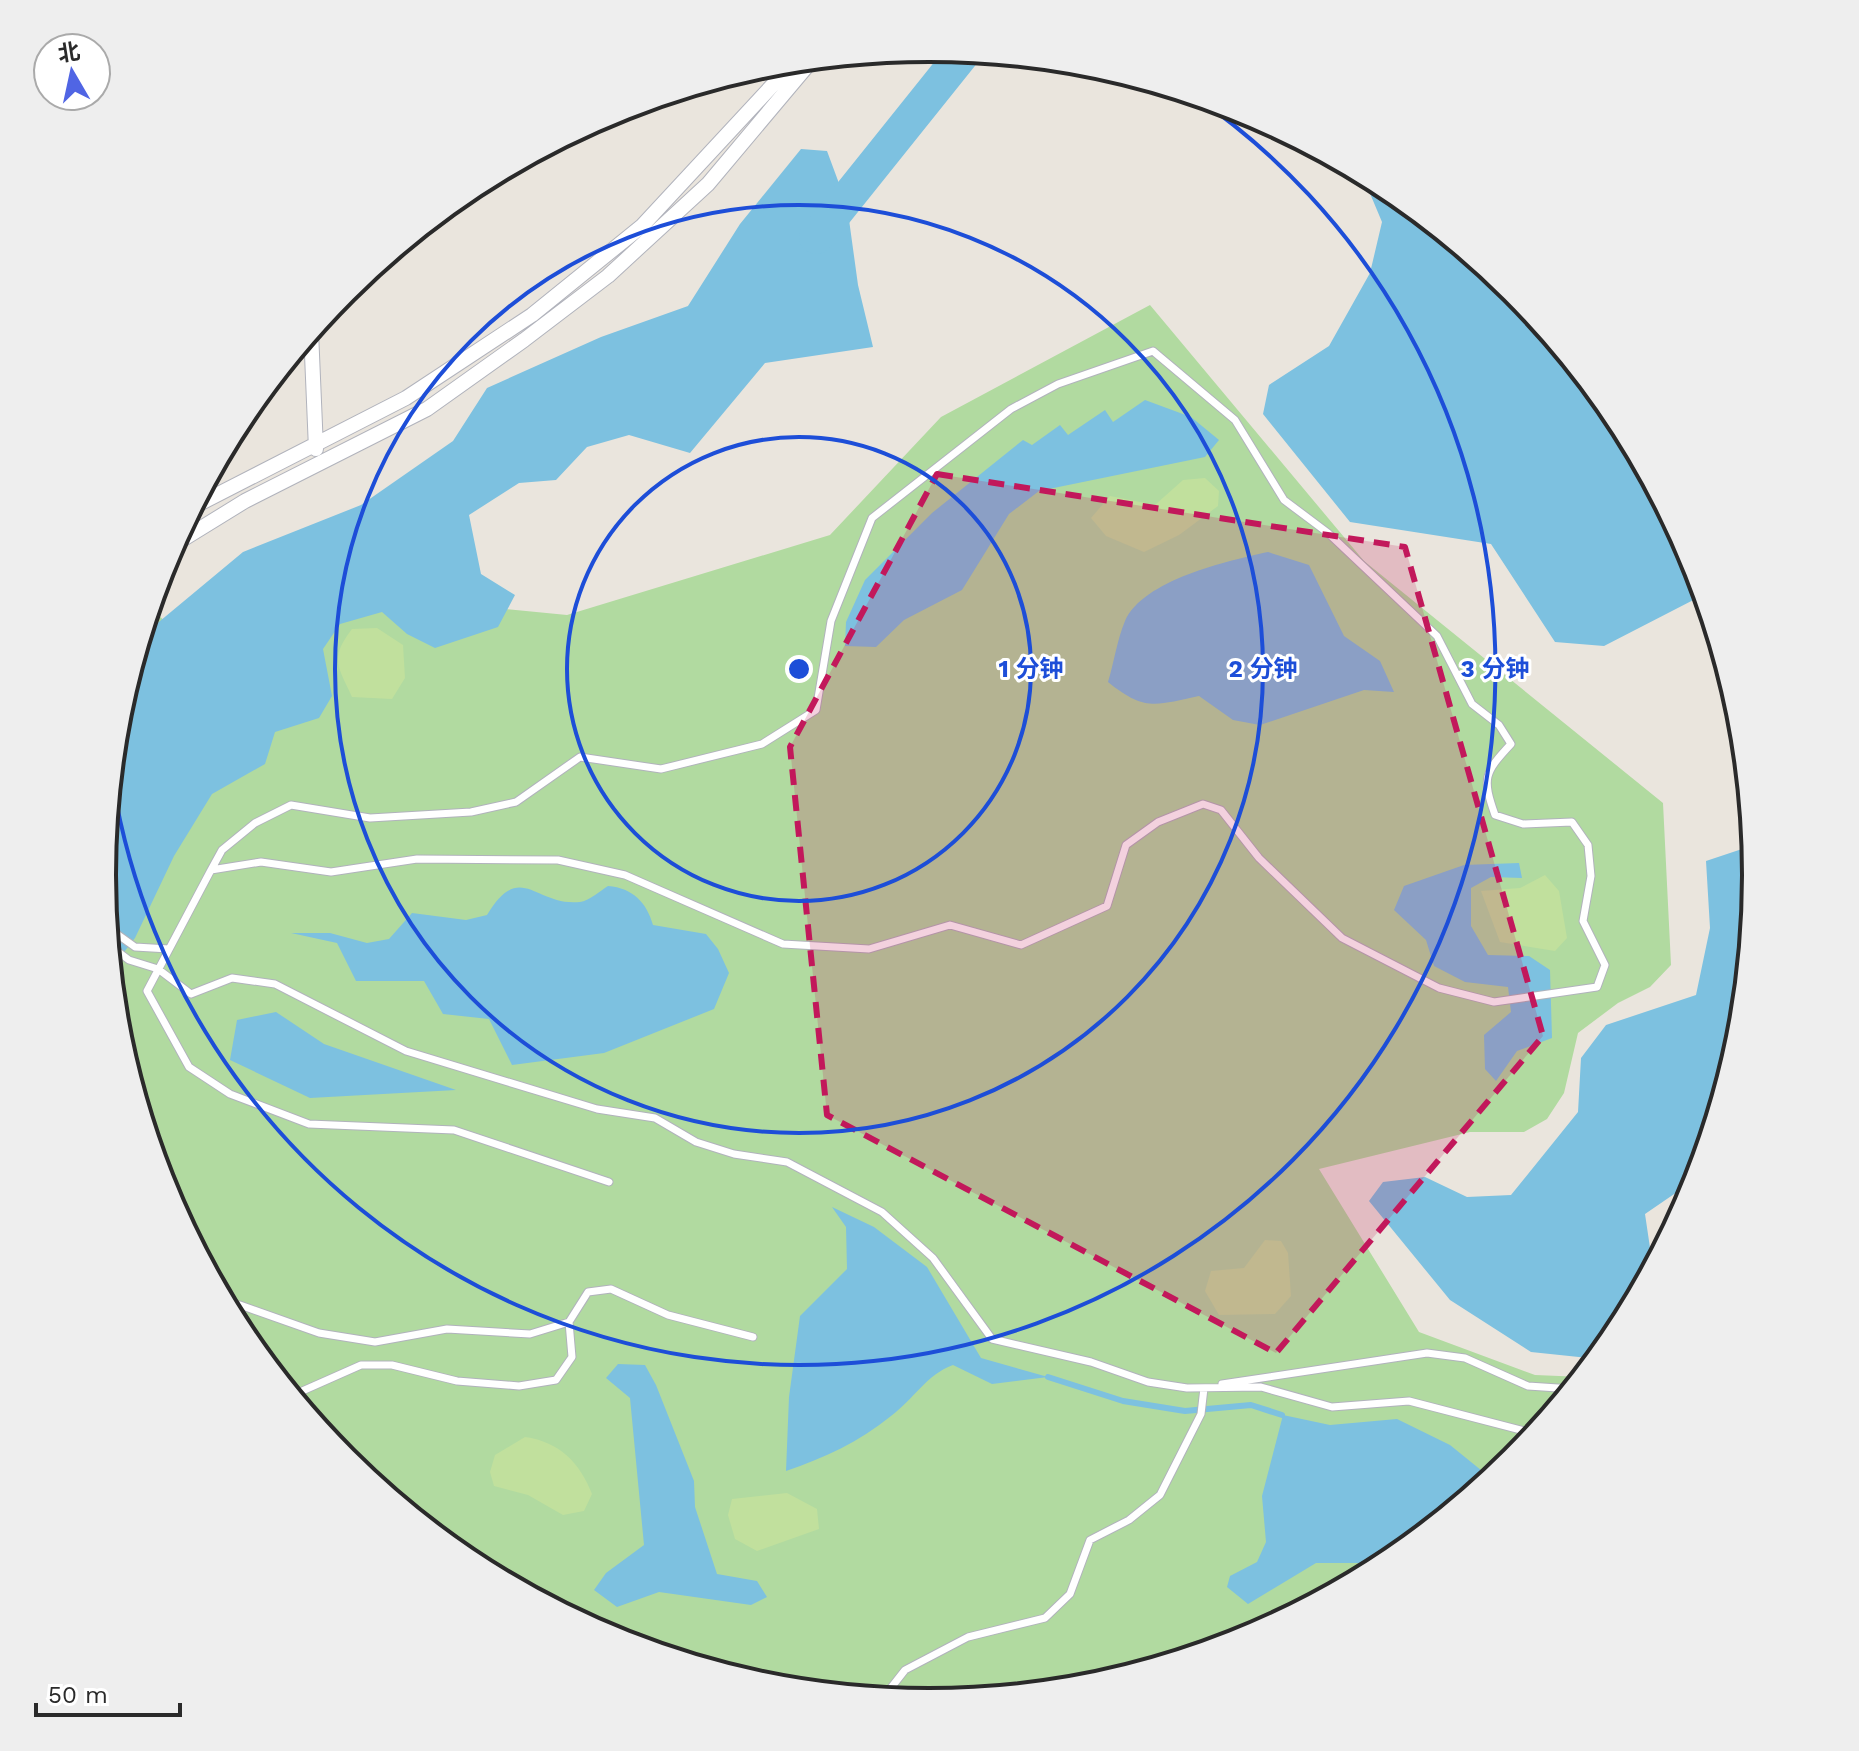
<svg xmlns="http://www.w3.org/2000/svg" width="1859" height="1751" font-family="'Work Sans','Noto Sans SC',sans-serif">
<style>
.green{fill:#b1daa0}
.pitch{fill:#c1e09d}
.water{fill:#7dc1e0}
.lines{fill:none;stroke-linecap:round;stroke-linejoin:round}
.stream{stroke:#7dc1e0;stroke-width:6}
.river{stroke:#7dc1e0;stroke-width:34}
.lane-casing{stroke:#b1b3bc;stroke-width:9}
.street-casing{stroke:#b1b3bc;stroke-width:16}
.lane{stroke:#fff;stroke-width:7}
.street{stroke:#fff;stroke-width:14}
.marked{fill:#c2185b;fill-opacity:0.2;stroke:#c2185b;stroke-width:6;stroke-dasharray:16 10;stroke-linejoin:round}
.ring{fill:none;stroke:#1d4ed8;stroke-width:4}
.rim{fill:none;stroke:#2a2a2a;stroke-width:4}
.centre{fill:#1d4ed8;stroke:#fff;stroke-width:4}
.ring-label{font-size:24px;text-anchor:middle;font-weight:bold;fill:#1d4ed8;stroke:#fff;stroke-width:6;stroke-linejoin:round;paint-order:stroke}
</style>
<rect width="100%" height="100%" fill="#eae5dd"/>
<path class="green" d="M1150,305L1364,561L1663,803L1671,965L1650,987L1618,1003L1578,1033L1564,1093L1547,1119L1524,1132H1470L1319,1169L1419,1332L1535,1375L1583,1377L1514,1461L1389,1564L1246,1640L1090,1687L929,1703L768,1687L612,1640L469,1563L344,1460L241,1335L165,1192L118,1036L102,875L118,714L150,607L174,630L326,592L567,615L830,535L941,417Z"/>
<path class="pitch" d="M1205,478L1219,491L1218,506L1179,535L1144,552L1106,536L1091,518L1110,496L1155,505L1183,480Z
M377,628L403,645L405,678L392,699L352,697C338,666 329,659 352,629Z
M1545,875L1559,891L1567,938L1555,951L1500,942L1481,891L1520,888Z
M1265,1240L1281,1241L1288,1253L1291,1296L1275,1314L1219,1315L1205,1291L1211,1271L1244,1268Z
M525,1437C560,1442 580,1463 592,1494L584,1511L563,1515L528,1495L494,1486L490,1472L495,1455Z
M787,1493L817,1509L819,1529L757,1551L735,1539L728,1515L732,1499Z"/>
<path class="water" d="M801,149L827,151L847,205L858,285L873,347L765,363L690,453L629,435L587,447L556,480L519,483L469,515L481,574L515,595L498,627L435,648L407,634L382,612L340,624L323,649L332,696L319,718L275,732L265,764L212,794L174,856L135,938L111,969L103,887L122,750L119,710L142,636L243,552L361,505L453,441L487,388L601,337L688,306L740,224Z
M1361,172L1390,188L1515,291L1618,416L1694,559L1705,594L1604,646L1555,642L1491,544L1350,522L1263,414L1269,385L1329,346L1370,273L1382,222Z
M1145,400L1191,417L1219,440L1205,457L1039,491L1009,514L962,590L904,620L876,647L845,646L846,622L865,580L932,513L1023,440L1032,445L1060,425L1068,435L1105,410L1113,422Z
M1268,552L1309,565L1344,636L1380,661L1394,692L1364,690L1260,725L1233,720L1199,696C1156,705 1145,712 1108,682C1114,662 1117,640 1125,621C1143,580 1227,561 1268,552Z
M1754,845L1757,876L1741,1037L1699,1177L1645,1214L1653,1268L1617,1336L1598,1359L1531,1352L1450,1300L1369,1201L1383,1182L1425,1177L1467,1197L1511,1195L1578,1112L1581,1058L1606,1025L1696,995L1710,928L1706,861Z
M1519,863L1522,878L1491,877L1471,888V926L1488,955L1529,956L1550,970L1552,1038L1517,1051L1496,1081L1485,1069L1484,1035L1511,1012L1508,987L1465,982L1434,966L1426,940L1394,910L1404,886L1464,865Z
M608,886C633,888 647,903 653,925L706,934L718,949L729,973L714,1009L604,1053L512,1065L489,1019L443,1014L424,981H356L337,943L291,933H330L367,943L389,939L412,913L466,920L487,915C521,859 535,907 580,902C589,901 600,891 608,886Z
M276,1012L324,1044L456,1090L310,1098L230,1060L237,1020Z
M832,1207L874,1227L927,1267L981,1358L1048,1377L992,1384L953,1365C926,1375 914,1399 891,1416C859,1442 824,1458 786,1471L789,1397L800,1316L847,1269L846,1227Z
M618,1364L645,1365L656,1385L694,1481L695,1507L717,1574L757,1581L767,1597L751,1605L659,1592L617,1607L594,1590L606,1573L644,1545L630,1398L606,1378Z
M1283,1415L1330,1425L1397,1419L1450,1445L1492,1479L1389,1563H1316L1248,1604L1227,1587L1230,1576L1257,1562L1266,1542L1262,1496Z"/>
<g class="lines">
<path class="stream" d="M1048,1377L1123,1401L1185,1411L1251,1405L1282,1415"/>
<path class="river" d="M816,237L965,51"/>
<defs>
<path id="lane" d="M1153,351L1235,420L1284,500L1328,533L1437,636L1472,704L1499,725L1511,744C1484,773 1482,778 1495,815L1523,824L1572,822L1588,845L1591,876L1583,921L1605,965L1597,987L1494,1002L1439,988L1342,938L1259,858L1221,810L1203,804L1158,822L1126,845L1107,906L1021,945L950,925L869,949L783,944L625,875L558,860L417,859L331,872L261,862L211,870L222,850L255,823L291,805L370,818L471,812L516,802L580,757L661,769L762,744L816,710L831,621L872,518L1011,409L1058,384Z
M211,870L147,991L189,1067L230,1094L309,1124L454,1130L609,1182
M107,927L135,947L169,949
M109,945L129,960L158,969L191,994L232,978L275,984L406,1051L597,1109L655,1118L696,1142L734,1154L787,1162L882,1212L933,1258L992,1339L1091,1362L1148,1382L1187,1388L1261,1387L1332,1407L1409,1401L1536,1434
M226,1306L240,1305L319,1333L375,1342L447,1329L530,1334L569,1322L572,1357L556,1380L519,1386L457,1381L392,1365H361L291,1396
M569,1322L588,1292L611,1289L668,1315L753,1337
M1222,1384L1427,1353L1465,1358L1528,1386L1573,1389
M883,1698L905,1670L968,1637L1045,1618L1070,1594L1090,1540L1129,1520L1160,1495L1201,1414L1204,1388"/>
<path id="street" d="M311,331L316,449
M193,507L406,398L532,315L642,226L795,61
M172,546L245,501L427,409L524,340L608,276L708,184L813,59"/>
</defs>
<use href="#lane" class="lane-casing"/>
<use href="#street" class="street-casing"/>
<use href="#lane" class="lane"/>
<use href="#street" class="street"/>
</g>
<path class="marked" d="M937,474L1405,547L1543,1036L1276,1353L827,1115L790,747Z"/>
<g class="ring">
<circle cx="799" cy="669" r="232"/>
<circle cx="799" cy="669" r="464"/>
<path d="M1193 95A696 696 0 1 1 113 784"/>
</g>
<path d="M0 0H1859V1751H0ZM116 875a813 813 0 1 1 1626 0a813 813 0 1 1-1626 0Z" fill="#eee" fill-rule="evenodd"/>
<path class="rim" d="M116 875a813 813 0 1 1 1626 0a813 813 0 1 1-1626 0Z"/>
<circle cx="799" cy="669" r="12" class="centre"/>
<g class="ring-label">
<text x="1031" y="677">1 分钟</text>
<text x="1263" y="677">2 分钟</text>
<text x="1495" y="677">3 分钟</text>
</g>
<g transform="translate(72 72) rotate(351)"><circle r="38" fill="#ffffff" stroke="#aaaaaa" stroke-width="2"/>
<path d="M0-6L14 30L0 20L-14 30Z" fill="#5065e4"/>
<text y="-12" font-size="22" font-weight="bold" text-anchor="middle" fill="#2a2a2a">北</text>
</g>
<path d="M36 1703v12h144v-12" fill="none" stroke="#2a2a2a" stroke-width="4"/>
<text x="48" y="1703" font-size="24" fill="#2a2a2a" stroke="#ffffff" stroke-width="6" paint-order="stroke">50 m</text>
</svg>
